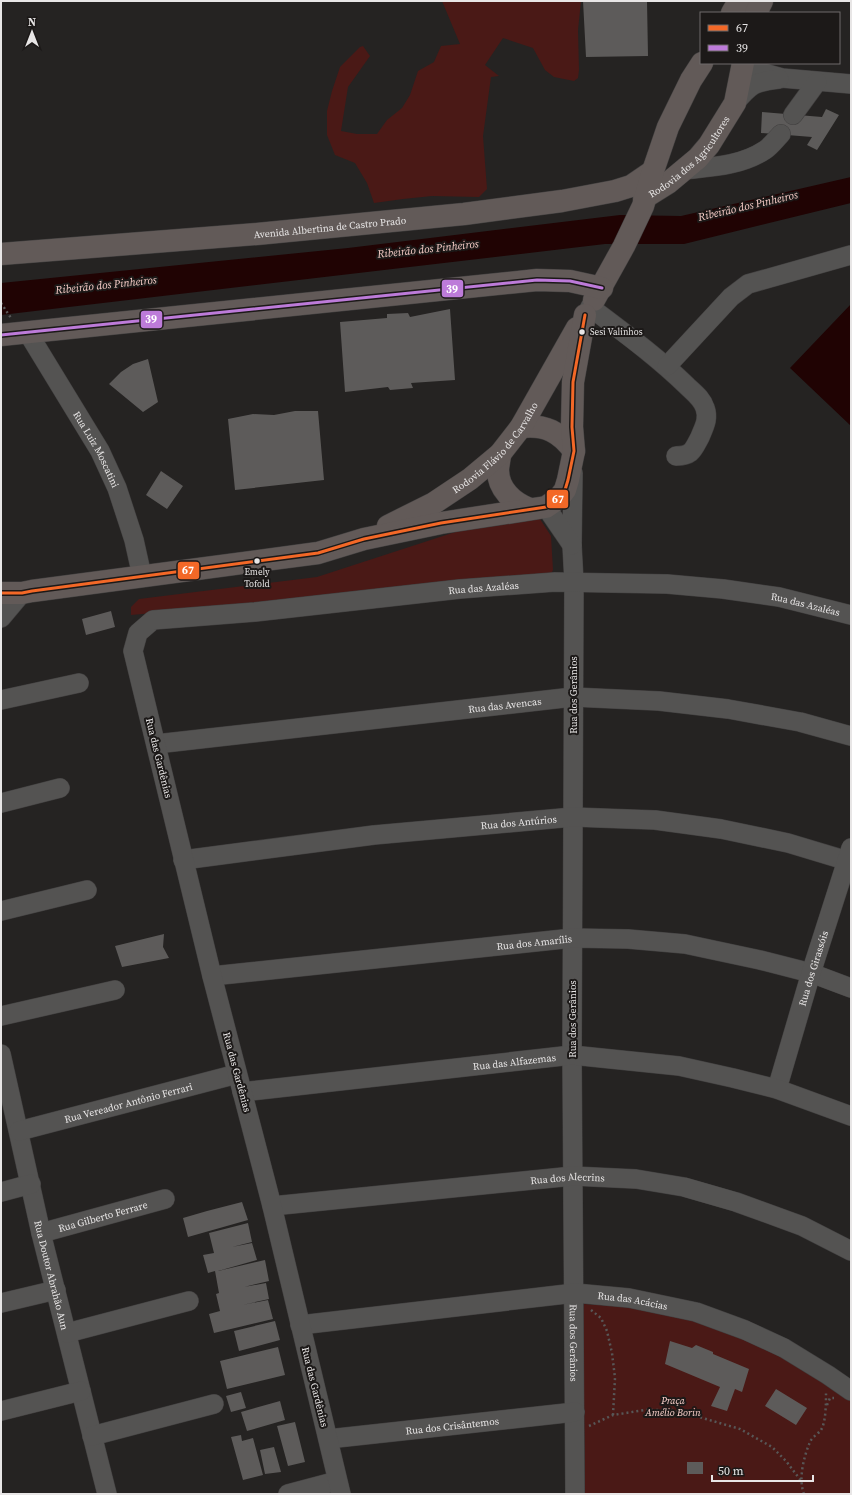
<svg xmlns="http://www.w3.org/2000/svg" width="852" height="1495" viewBox="0 0 852 1495" font-family="'Source Serif 4',serif">
<rect width="100%" height="100%" fill="#252322"/>
<!-- green -->
<path fill="#4a1916" d="M442,1H581L578,30L579,70L578,78L574,81L554,77L545,70L533,48L503,38L485,65L499,76L491,77L483,136L487,189L479,197L432,196L403,199L374,203L367,183L355,163L335,155L327,135V111L332,91L340,67L360,47L363,46L370,56L348,87L341,131L357,134H377L387,120L402,108L410,95L418,71L434,62L441,46L460,44Z
M540,519L551,536L553,570L549,578L131,615V607L139,599L317,577L486,522Z
M584,1304L630,1307L678,1315L762,1344L851,1398V1494H585L583,1308Z"/>
<!-- water -->
<path fill="#200303" d="M851,177V203L684,244H605L1,315V283L348,248L620,215L681,216Z
M851,304V426L790,368Z"/>
<!-- building -->
<path fill="#5d5b5a" d="M583,1H647L648,56L586,57Z
M826,109L839,115L817,150L807,145L812,137L761,133L762,112L822,117Z
M450,309L455,380L411,383L413,388L390,390L388,387L345,392L340,322L387,318V314L408,313L410,317Z
M148,359L158,402L143,412L109,384L121,372L133,364Z
M295,411H318L324,480L235,490L228,419L253,414L274,415Z
M161,471L183,486L167,509L146,495Z
M111,611L115,627L86,635L82,619Z
M164,934L163,947L169,958L122,967L115,946Z
M242,1202L248,1220L188,1237L183,1218L207,1211Z
M248,1223L252,1242L232,1247L252,1243L257,1260L218,1271L265,1260L269,1281L244,1287L266,1283L269,1299L242,1305L268,1300L273,1319L214,1333L209,1314L220,1311L216,1294L219,1293L215,1271L208,1273L203,1255L214,1253L209,1233Z
M275,1321L280,1340L239,1351L234,1331Z
M670,1341L692,1348L696,1345L713,1352V1354L749,1369L742,1392L735,1389L727,1411L711,1406L720,1387L665,1364Z
M278,1347L285,1375L227,1389L220,1361Z
M776,1389L807,1408L796,1425L765,1406Z
M241,1392L246,1408L231,1412L226,1396Z
M280,1401L285,1420L247,1431L241,1412Z
M295,1422L305,1462L288,1466L277,1426Z
M241,1435L242,1441L253,1438L263,1475L243,1480L231,1437Z
M274,1447L281,1472L265,1474L260,1450Z
M687,1462H703V1474H687Z"/>
<g fill="none" stroke-linecap="round" stroke-linejoin="round">
<!-- minor casing -->
<g stroke="#424040" stroke-width="20">
<g id="minor">
<path d="M744,63L760,72L782,78L851,84"/>
<path d="M735,103C751,84 754,82 779,79"/>
<path d="M793,115L817,82"/>
<path d="M683,170C711,167 741,166 765,150C771,146 776,139 781,134"/>
<path d="M590,307C623,332 656,356 686,385C693,392 702,398 705,408C709,419 704,427 700,437C693,450 692,456 676,456"/>
<path id="s1" d="M28,333L100,451L117,488L134,540L142,576"/>
<path d="M667,366L731,297L748,284L851,255"/>
<path id="s2" d="M573,473L572,545L574,582L572,1055L575,1494"/>
<path d="M546,507L572,545"/>
<path d="M1,618L22,593"/>
<path d="M1,700L79,683"/>
<path id="s3" d="M156,744L573,697L659,701L728,709L800,722L851,736"/>
<path d="M1,803L60,788"/>
<path id="s4" d="M183,860L374,835L573,817L655,820L721,829L788,843L851,862"/>
<path d="M1,911L87,890"/>
<path id="s5" d="M212,976L573,938L628,939L685,944L760,960L811,973L851,988"/>
<path d="M1,1016L115,990"/>
<path id="s6" d="M1,1054L41,1233L107,1494"/>
<path id="s7" d="M777,1089L811,973L851,848"/>
<path id="s8" d="M242,1092L572,1055L679,1066L733,1078L777,1089L851,1116"/>
<path id="s9" d="M19,1131L237,1074"/>
<path d="M1,1192L31,1184"/>
<path id="s10" d="M272,1206L573,1176L636,1179L684,1187L736,1202L802,1226L851,1251"/>
<path id="s11" d="M41,1233L165,1199"/>
<path d="M1,1303L56,1290"/>
<path id="s12" d="M300,1325L575,1293L629,1298L696,1312L745,1330L784,1348L828,1375L851,1391"/>
<path d="M67,1333L189,1301"/>
<path d="M1,1411L81,1391"/>
<path d="M92,1436L214,1404"/>
<path id="s13" d="M328,1439L575,1412"/>
<path d="M288,1494L337,1481"/>
<path id="s14" d="M341,1494L272,1206L212,976L133,651L138,633L153,620L255,612L460,589L555,582L667,584L723,589L779,597L851,615"/>
</g>
</g>
<!-- major casing -->
<g stroke="#424040" stroke-width="23">
<g id="major">
<path d="M732,13L739,1"/>
<path d="M756,13L762,1"/>
<path id="s15" d="M644,198L668,183L698,158L709,145L735,103L743,63"/>
<path id="s16" d="M1,254L257,234L464,214L562,201L615,191L631,186L653,171"/>
<path d="M594,300L624,246L643,206L653,171L668,127L691,80L702,63"/>
<path d="M1,335L537,280L570,281L602,288"/>
<path d="M521,427C545,424 560,432 574,451"/>
<path d="M500,454C500,459 498,465 498,470C498,489 513,503 530,509"/>
<path id="s17" d="M388,526L434,503L470,479L500,454L521,427L577,328"/>
<path d="M1,593H22L32,591L318,553L364,539L441,523L546,507L559,498L565,490L568,480L574,451L572,427L573,382L585,315"/>
</g>
</g>
<!-- path -->
<path stroke="#585757" stroke-width="2.5" stroke-dasharray="2 3" stroke-linecap="butt" d="M1,303L11,318
M591,1310L601,1318L607,1331L612,1353L615,1378L613,1415
M827,1405L830,1398H834
M589,1426L613,1415L645,1410H675L740,1429L772,1447L786,1461L802,1482
M804,1494C798,1479 804,1456 810,1442C812,1437 818,1434 821,1430C826,1422 826,1403 826,1393"/>
<!-- minor -->
<use href="#minor" stroke="#545352" stroke-width="19"/>
<!-- major -->
<use href="#major" stroke="#625a58" stroke-width="22"/>
<!-- bus-1 casing -->
<g stroke="#1c1918" stroke-width="6">
<path id="bus-1" d="M1,593H22L32,591L318,553L364,539L441,523L546,507L559,498L565,490L568,480L574,451L572,427L573,382L585,315"/>
</g>
<!-- bus-2 casing -->
<g stroke="#1c1918" stroke-width="6">
<path id="bus-2" d="M1,335L537,280L570,281L602,288"/>
</g>
<!-- bus-1 -->
<use href="#bus-1" stroke="#f36827" stroke-width="3"/>
<!-- bus-2 -->
<use href="#bus-2" stroke="#bd7bd9" stroke-width="3"/>
</g>
<!-- markers -->
<g fill="#e8e6e6" stroke="#1c1918" stroke-width="1.5">
<circle cx="582" cy="332" r="3.5"/>
<circle cx="257" cy="561" r="3.5"/>
</g>
<g text-anchor="middle" dominant-baseline="central" stroke-width="4" stroke-linejoin="round" paint-order="stroke">
<!-- bus labels -->
<g font-size="9" fill="#e8e6e6" stroke="#1c1918" text-anchor="start">
<text x="590" y="332">Sesi Valinhos</text>
<text x="257" y="572" text-anchor="middle">Emely<tspan x="257" dy="12">Tofold</tspan></text>
</g>
<!-- street labels -->
<g font-size="10" fill="#e8e6e6" stroke="#1c1918">
<text stroke="none"><textPath href="#s15" startOffset="62">Rodovia dos Agricultores</textPath></text>
<text stroke="none"><textPath href="#s16" startOffset="330">Avenida Albertina de Castro Prado</textPath></text>
<text stroke="none"><textPath href="#s17" startOffset="135">Rodovia Flávio de Carvalho</textPath></text>
<text stroke="none"><textPath href="#s1" startOffset="135">Rua Luiz Moscatini</textPath></text>
<text stroke="none"><textPath href="#s14" startOffset="1239">Rua das Azaléas</textPath></text>
<text stroke="none"><textPath href="#s14" startOffset="1563">Rua das Azaléas</textPath></text>
<text transform="translate(573 695) rotate(-90)">Rua dos Gerânios</text>
<text stroke="none"><textPath href="#s3" startOffset="351">Rua das Avencas</textPath></text>
<text transform="translate(159 758) rotate(76)">Rua das Gardênias</text>
<text stroke="none"><textPath href="#s4" startOffset="338">Rua dos Antúrios</textPath></text>
<text stroke="none"><textPath href="#s5" startOffset="324">Rua dos Amarílis</textPath></text>
<text stroke="none"><textPath href="#s7" startOffset="126">Rua dos Girassóis</textPath></text>
<text transform="translate(572 1019) rotate(-90)">Rua dos Gerânios</text>
<text stroke="none"><textPath href="#s8" startOffset="274">Rua das Alfazemas</textPath></text>
<text transform="translate(237 1072) rotate(75)">Rua das Gardênias</text>
<text stroke="none"><textPath href="#s9" startOffset="113">Rua Vereador Antônio Ferrari</textPath></text>
<text stroke="none"><textPath href="#s10" startOffset="297">Rua dos Alecrins</textPath></text>
<text stroke="none"><textPath href="#s11" startOffset="64">Rua Gilberto Ferrare</textPath></text>
<text stroke="none"><textPath href="#s6" startOffset="227">Rua Doutor Abrahão Aun</textPath></text>
<text stroke="none"><textPath href="#s12" startOffset="335">Rua das Acácias</textPath></text>
<text stroke="none"><textPath href="#s2" startOffset="870">Rua dos Gerânios</textPath></text>
<text transform="translate(315 1387) rotate(76)">Rua das Gardênias</text>
<text stroke="none"><textPath href="#s13" startOffset="125">Rua dos Crisântemos</textPath></text>
</g>
<!-- park labels -->
<g font-size="10" font-style="italic" fill="#fcd2cc" stroke="#1c1918">
<text x="673" y="1400">Praça<tspan x="673" dy="12">Amélio Borin</tspan></text>
</g>
<!-- water labels -->
<g font-size="11" font-style="italic" fill="#f9cfc9" stroke="#1c1918">
<text transform="translate(748 206) rotate(-13)">Ribeirão dos Pinheiros</text>
<text transform="translate(428 249) rotate(-6)">Ribeirão dos Pinheiros</text>
<text transform="translate(106 285) rotate(-6)">Ribeirão dos Pinheiros</text>
</g>
</g>
<g stroke="#1c1918" stroke-width="1.5">
<rect x="441" y="279" width="23" height="19" rx="4" fill="#bd7bd9"/>
<rect x="140" y="310" width="23" height="19" rx="4" fill="#bd7bd9"/>
<rect x="546" y="489" width="23" height="20" rx="4" fill="#f36827"/>
<rect x="177" y="561" width="23" height="19" rx="4" fill="#f36827"/>
</g>
<g font-size="11" text-anchor="middle" font-weight="bold" fill="#fff">
<text x="452" y="293">39</text>
<text x="151" y="323">39</text>
<text x="558" y="503">67</text>
<text x="188" y="574">67</text>
</g>
<!-- border -->
<rect width="852" height="1495" fill="none" stroke="#e8e6e6" stroke-width="4"/>
<!-- legend -->
<rect x="700" y="12" width="140" height="52" fill="#1c1918" stroke="#6e6b6a"/>
<rect x="708" y="25" width="20" height="6" fill="#f36827" stroke="#6e6b6a"/>
<text x="736" y="32" font-size="12" fill="#e8e6e6">67</text>
<rect x="708" y="45" width="20" height="6" fill="#bd7bd9" stroke="#6e6b6a"/>
<text x="736" y="52" font-size="12" fill="#e8e6e6">39</text>
<!-- north arrow -->
<g transform="translate(32 32)" stroke="#1c1918" stroke-width="3" paint-order="stroke">
<path d="M0-3L7 15L0 10L-7 15Z" fill="#e8e6e6"/>
<text y="-6" font-size="11" font-weight="bold" text-anchor="middle" fill="#e8e6e6">N</text>
</g>
<!-- scale -->
<path d="M712 1475v6h101v-6" fill="none" stroke="#e8e6e6" stroke-width="2"/>
<text x="718" y="1475" font-size="12" fill="#e8e6e6" stroke="#1c1918" stroke-width="3" paint-order="stroke">50 m</text>
</svg>
